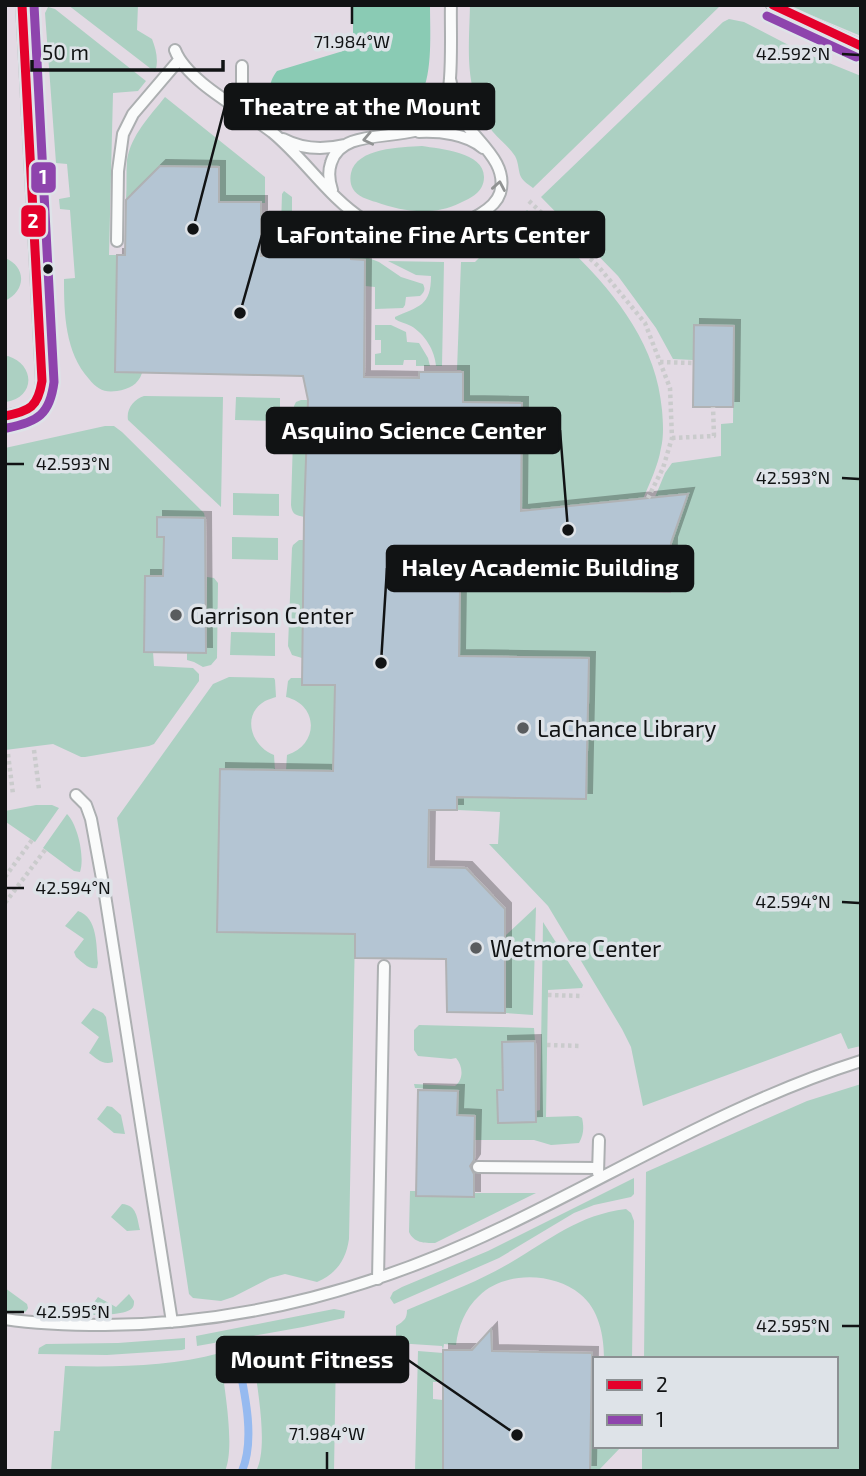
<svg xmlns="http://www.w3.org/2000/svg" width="866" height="1476" viewBox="0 0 866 1476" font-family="'Exo 2',sans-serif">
<defs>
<filter id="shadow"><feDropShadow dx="6" dy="-6" stdDeviation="0" flood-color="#0004"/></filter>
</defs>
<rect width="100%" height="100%" fill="#e0e3e6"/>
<!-- education -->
<path fill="#e3dae4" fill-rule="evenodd" d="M5,5H861V1471H5ZM595,1359H836V1446H595Z"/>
<!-- green -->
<path fill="#acd0c2" d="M68,5H138L137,30L152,39C156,49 159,61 155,72Z
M470,5H721L533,188C529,185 523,181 521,177C518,171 519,163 515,156C509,147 500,140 493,132C463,92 469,52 470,5Z
M787,5H861V36Z
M48,7L55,9L146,81L138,91L113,93L109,255H117L115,372L142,373C138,385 129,389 117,391C104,393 97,389 89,379C65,352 64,314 64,279L75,278L70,210L60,209L59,199L70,197L67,164L56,163L45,13Z
M729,19L744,22L802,52L861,76V1046L848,1049L841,1033L643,1106L631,1047L622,1029L548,906L489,844H498L500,812L457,810V797L586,799L589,658L459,656L461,547L485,589L670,592L671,543L688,494L655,497L665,473L672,463L721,456V424L733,423L734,326L694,325L693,360L673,359L656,328L618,276L541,197L723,22Z
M165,97L265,177V203L219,202V167L160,166L126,200C127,187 126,173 127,160C131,135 150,116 165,97Z
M422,146C440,149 484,152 484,177C484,192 471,198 460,203C434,216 403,212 376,202C368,200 357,196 353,189C350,184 350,178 351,173C356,148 401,147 422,146Z
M284,191L292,197V213L314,214L327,225V241L350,242L366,257L379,262L401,277L423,284C426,290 424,292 420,296L406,297L405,305L403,308L375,309V287L365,286V260L351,259L350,254H309L308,257H280L282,194Z
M527,210C587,263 655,325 662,410C663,422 664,436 661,448C658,466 650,482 643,499L537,509L496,508L521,499L522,403L463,402V373L461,370H457L461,262H475Z
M5,258C27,267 26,291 5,301Z
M388,261L444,262L442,366H436C435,351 425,334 411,326C405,323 399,322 395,319V317C419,306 431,306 431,276L416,275Z
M375,325H391L406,332L407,342L419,343L428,358L430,366H416V360H404L403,365H375V354L381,353V340H375Z
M8,356C36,365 35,398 6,402L5,357Z
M144,396L223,397L221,507L128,420C126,409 134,399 144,396Z
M236,397L280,398V421L235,420Z
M301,400H308L304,517C295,515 292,514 291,505L294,406L296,402Z
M105,426H114L122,432L204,513L205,518L157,517V537H164L163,576H145V652H153L154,666L193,668L199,674V681L154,744L149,746L85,757H81L53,744L5,750V448Z
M233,493L279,494V516L233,515Z
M232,537L278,538V560L232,559Z
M299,540H304L302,658L292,655L288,646L292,548L293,545Z
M207,577L214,578L218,583L217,658L211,665L203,667L194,662L187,660V653H206Z
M231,632L275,633V656L230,655Z
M229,677L274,678L275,680L276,697C273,698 269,699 265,701C241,715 251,746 274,755L275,770H220L217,931L355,934L349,1239C346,1260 336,1274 317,1282L285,1274L270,1278L233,1297L221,1301L193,1298L189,1294L117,818L213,684Z
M291,678H302L340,684L337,771L286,770L287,755C319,745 319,705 286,697L288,681Z
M36,805H52L59,808L35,842L6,822L5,811Z
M67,814C78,825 85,858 80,872L74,871L43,848Z
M536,907L533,1015L505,1013V936Z
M78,911C98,918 96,945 98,963L97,968C89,970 82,962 76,957L74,952L84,939L65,926Z
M543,922L583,985L582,988L548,990L546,1117L578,1116L582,1118C584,1127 584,1134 579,1143L551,1145L534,1140H475V1116L457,1115L458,1091L415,1088L414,1084L455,1086C464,1079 463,1066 456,1058L451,1059L418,1056L414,1050V1030L419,1025L534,1028L535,1041L502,1042L503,1090L497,1091L498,1123L536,1122V1111L540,1110Z
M93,1008L103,1013L106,1017L113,1060V1062C103,1066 96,1058 89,1053L99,1037L81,1023Z
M861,1084V1471H642V1446H836V1359H644L646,1172L807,1101Z
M107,1106L112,1107L121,1115L125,1134L114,1133L97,1119Z
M634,1178V1194L631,1197L594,1205L574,1213L499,1258L394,1304L390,1298L393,1292L402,1287L488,1251Z
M410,1191H416V1196L473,1197L474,1193H536L435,1243C424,1243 414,1243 409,1232Z
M122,1204C137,1205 137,1218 140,1230L127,1231L111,1217Z
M626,1209L631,1213L634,1221L632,1359H604C604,1336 599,1309 580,1294C553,1272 504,1271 479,1296C465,1309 458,1327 456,1345L444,1344L443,1350L442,1346L396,1343V1326C404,1321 407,1319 407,1310C441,1295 478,1282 510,1263C551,1239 578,1215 626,1209Z
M5,1288L27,1304L28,1308C24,1317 14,1313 5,1311Z
M129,1294L134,1301C134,1303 134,1305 133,1307C128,1315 101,1315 93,1315L89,1309L98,1297L116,1307Z
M334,1309L345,1311L344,1318L303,1327L197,1346L196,1336Z
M185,1338V1349L182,1350L107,1355L38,1354L39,1348L46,1344L118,1343Z
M263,1347L336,1353L334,1471H256C270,1446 255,1377 252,1348Z
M418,1351L443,1353V1382H433V1399L443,1400V1471H415Z
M220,1353C223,1382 236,1446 225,1471H51L54,1431H60L65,1366C116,1367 169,1367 220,1353Z
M591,1384H595V1446H622L598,1471H590Z"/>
<!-- forest -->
<path fill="#8acbb4" d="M353,5H430C430,31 433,72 421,95C414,108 395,117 381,121C366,125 326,124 312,120C289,113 256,98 277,71L353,48Z"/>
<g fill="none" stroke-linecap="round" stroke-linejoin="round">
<!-- stream -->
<path stroke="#96baf0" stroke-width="8" d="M235,1345C242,1382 257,1436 242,1471"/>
</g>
<!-- building -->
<path fill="#b4c5d3" stroke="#b0b2b4" stroke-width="2" filter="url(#shadow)" d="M160,166L219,167V202H261V256L308,257V254H351V259L365,260L364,377L419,378V372H463V402L522,403L521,511L688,494L671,543L670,592L460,588L459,656L589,658L586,799L457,797V810H429L428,867L466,868L505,909V1013L447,1012L446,959L355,958V934L217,932L220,769L333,771L335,685H302L304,517L308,400L303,376L115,372L117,255H125L126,200Z
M694,325L734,326L733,407H693Z
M157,517L205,518L206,653L144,652L145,576H163L164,537H157Z
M535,1041L536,1122L498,1123L497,1090H503L502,1042Z
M418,1090L458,1091L457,1115L475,1116L474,1160L470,1166L474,1174V1197L416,1196Z
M491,1329L492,1351L592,1353L590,1471H443V1350H472Z"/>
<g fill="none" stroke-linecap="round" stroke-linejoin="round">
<!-- lane casing -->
<g stroke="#acafb1" stroke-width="14">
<path id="lane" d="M772,5L861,46
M175,50C187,82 245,111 272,132C305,159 328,197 364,220C385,233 430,231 453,226C469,222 495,209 500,193C509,163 477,142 463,120C456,107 453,93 450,79
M242,110V66
M419,132C440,131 467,134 483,148
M283,139C302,149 323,150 344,145
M332,190C329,181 328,172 331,163C343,122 415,147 440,117C455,100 450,30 451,5
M117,241L118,171L123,134L133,114L179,60
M5,416C31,411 39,408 42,381L22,5
M76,795L86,805L91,819L105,895L172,1322
M478,1167L598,1168
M598,1173L599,1140
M378,1279L384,966
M5,1319C38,1324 72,1325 105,1325C248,1324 379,1287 507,1225C623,1169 737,1100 861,1061"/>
</g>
<!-- path -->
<path stroke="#cacbcc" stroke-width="4.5" stroke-dasharray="3.5 3.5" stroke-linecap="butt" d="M529,201L598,266L645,323L670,388L672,438L663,468L648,498
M660,362L693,363
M672,438L714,436L713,407
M34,750L39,789
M8,754L13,794
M5,877L32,840
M5,903L45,850
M548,995L583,996
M547,1045L582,1046"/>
<!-- lane -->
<use href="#lane" stroke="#fafbfb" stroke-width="10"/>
<!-- bus-1 casing -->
<g stroke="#dee3e8" stroke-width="14">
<path id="bus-1" d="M773,5L861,46
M5,416C30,411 38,407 42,381L22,5"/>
</g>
<!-- bus-2 casing -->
<g stroke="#dee3e8" stroke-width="14">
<path id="bus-2" d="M767,16L856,57
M7,428C38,422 50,414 54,382L34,5"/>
</g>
<!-- bus-1 -->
<use href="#bus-1" stroke="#e4002b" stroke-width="9"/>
<!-- bus-2 -->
<use href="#bus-2" stroke="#8e44ad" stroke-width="9"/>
</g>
<!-- one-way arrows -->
<defs><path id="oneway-chevron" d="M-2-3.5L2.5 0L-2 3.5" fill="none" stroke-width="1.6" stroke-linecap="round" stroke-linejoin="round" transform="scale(1.75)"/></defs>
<g stroke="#919393">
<use href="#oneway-chevron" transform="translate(368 139) rotate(168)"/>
<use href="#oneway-chevron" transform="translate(499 186) rotate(-80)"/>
</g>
<!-- ticks -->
<path fill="none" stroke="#111314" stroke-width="2.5" d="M352,24V7M842,54L859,55M7,464H24M842,478L859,479M7,888H24M842,902L859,903M7,1312H24M842,1326H859M327,1469V1452"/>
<!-- markers -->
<circle fill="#111314" stroke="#dee3e8" stroke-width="2.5" cx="48" cy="269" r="6"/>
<g fill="#595c5e" stroke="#dee3e8" stroke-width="2.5">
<circle cx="176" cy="615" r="7"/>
<circle cx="523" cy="728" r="7"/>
<circle cx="476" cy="948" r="7"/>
</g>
<g text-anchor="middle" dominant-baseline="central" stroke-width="7" stroke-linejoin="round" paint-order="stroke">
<!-- poi labels -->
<g font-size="23" fill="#111314" stroke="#dee3e8" text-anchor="start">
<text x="190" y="615">Garrison Center</text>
<text x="537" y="728">LaChance Library</text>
<text x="490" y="948">Wetmore Center</text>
</g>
</g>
<g font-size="18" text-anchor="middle" fill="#111314" stroke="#dee3e8" stroke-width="7" stroke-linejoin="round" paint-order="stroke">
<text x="352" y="48">71.984°W</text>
<text x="793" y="60">42.592°N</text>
<text x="73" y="470">42.593°N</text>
<text x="793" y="484">42.593°N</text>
<text x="73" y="894">42.594°N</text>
<text x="793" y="908">42.594°N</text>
<text x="73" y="1318">42.595°N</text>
<text x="793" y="1332">42.595°N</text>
<text x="327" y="1440">71.984°W</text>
</g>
<!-- callouts -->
<path fill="none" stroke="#111314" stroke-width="2.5" d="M193 229L225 106M240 313L262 235M568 530L560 430M381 663L387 568M517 1435L408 1360"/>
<g fill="#111314" stroke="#dee3e8" stroke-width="2.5">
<circle cx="193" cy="229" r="7"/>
<circle cx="240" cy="313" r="7"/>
<circle cx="568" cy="530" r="7"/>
<circle cx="381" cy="663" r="7"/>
<circle cx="517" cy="1435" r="7"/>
</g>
<g fill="#111314" stroke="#111314" stroke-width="2.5">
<rect x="225" y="84" width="269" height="45" rx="7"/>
<rect x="262" y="212" width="342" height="45" rx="7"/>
<rect x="267" y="408" width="293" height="45" rx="7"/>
<rect x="387" y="546" width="306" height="45" rx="7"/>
<rect x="217" y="1337" width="191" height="45" rx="7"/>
</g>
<g font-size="24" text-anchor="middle" font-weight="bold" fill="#fff">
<text x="360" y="115">Theatre at the Mount</text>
<text x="433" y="243">LaFontaine Fine Arts Center</text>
<text x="414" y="439">Asquino Science Center</text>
<text x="540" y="576">Haley Academic Building</text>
<text x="312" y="1368">Mount Fitness</text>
</g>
<g stroke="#dee3e8" stroke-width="2.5">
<rect x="30" y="161" width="27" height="33" rx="7" fill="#8e44ad"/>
<rect x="20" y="204" width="27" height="34" rx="7" fill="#e4002b"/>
</g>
<g font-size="19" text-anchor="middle" font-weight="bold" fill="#fff">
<text x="43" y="184">1</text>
<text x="33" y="228">2</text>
</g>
<!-- border -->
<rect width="866" height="1476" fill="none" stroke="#111314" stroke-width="14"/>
<!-- legend -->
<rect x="593" y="1357" width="245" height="91" fill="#dee3e8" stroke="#8c9093" stroke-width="2"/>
<rect x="607" y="1380" width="35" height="10" fill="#e4002b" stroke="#8c9093" stroke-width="2"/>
<text x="656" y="1392" font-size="21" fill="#111314">2</text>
<rect x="607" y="1415" width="35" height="10" fill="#8e44ad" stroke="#8c9093" stroke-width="2"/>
<text x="656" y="1427" font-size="21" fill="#111314">1</text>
<!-- scale -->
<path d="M32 60v10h191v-10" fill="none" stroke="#111314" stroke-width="3.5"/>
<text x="42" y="60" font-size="21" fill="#111314" stroke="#dee3e8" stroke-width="5" paint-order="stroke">50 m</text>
</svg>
